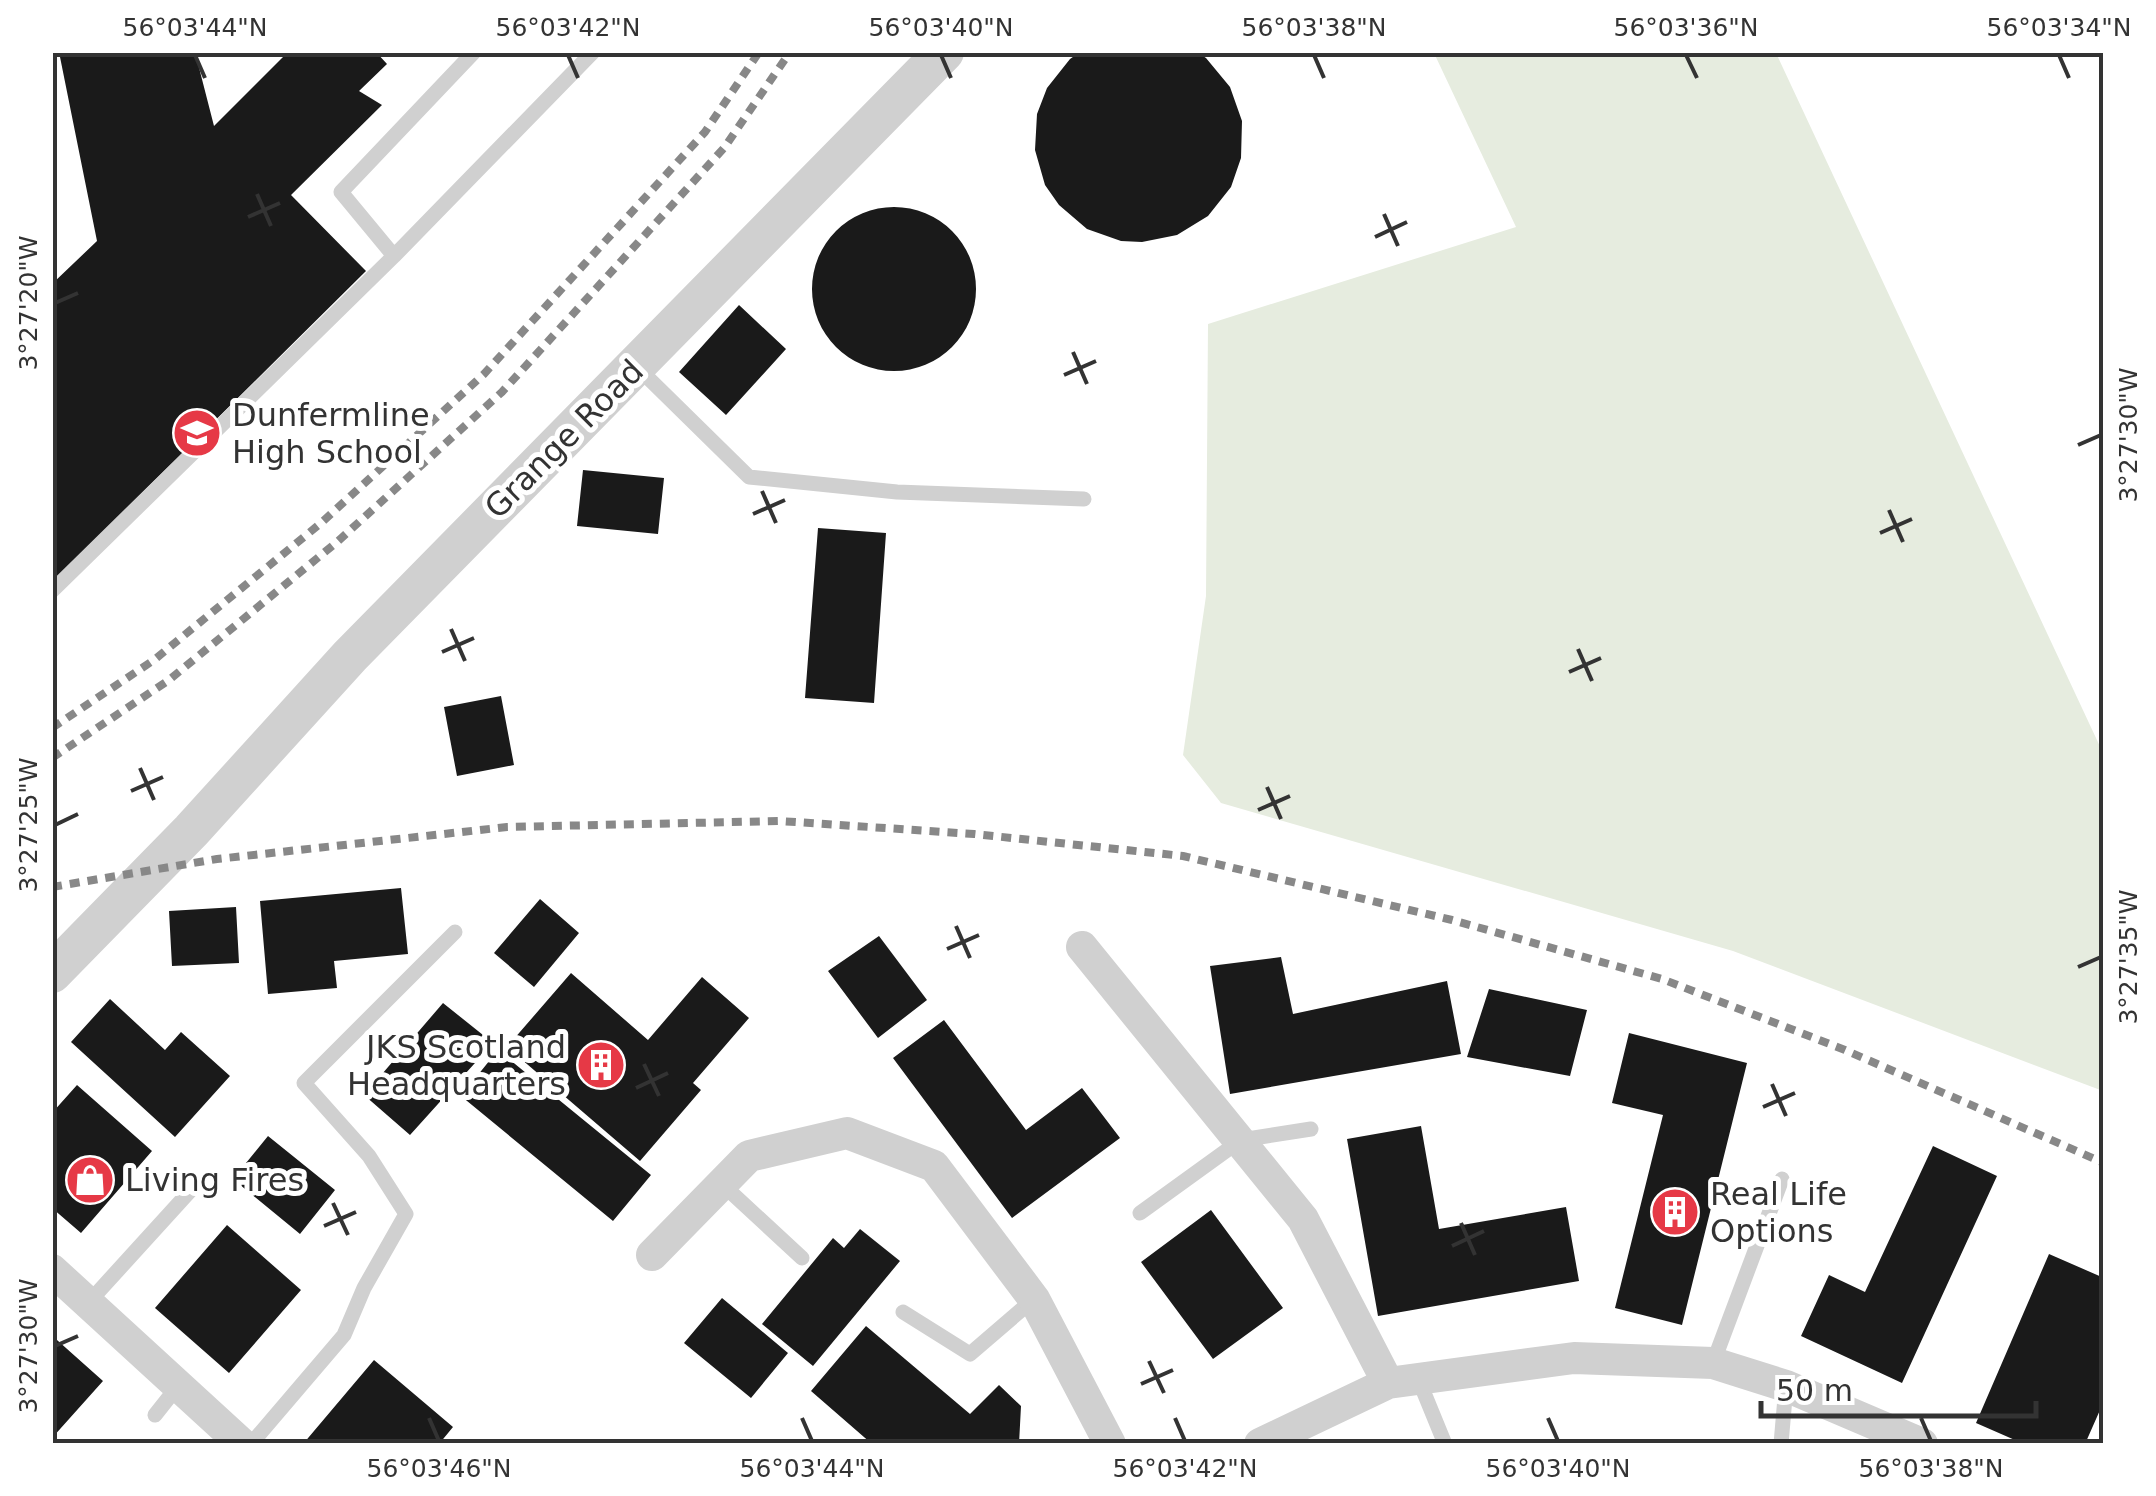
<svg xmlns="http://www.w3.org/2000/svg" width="2156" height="1496" viewBox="0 0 2156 1496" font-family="'DejaVu Sans',sans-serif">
<rect width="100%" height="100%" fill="#fff"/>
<!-- green -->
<path fill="#e6ecdf" d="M1434,53H1776L2103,753V1091L1733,951L1221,803L1183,755L1206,596L1208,324L1516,227Z"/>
<!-- building -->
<path fill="#1a1a1a" d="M59,52H195L214,126L288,52H376L387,64L359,91L382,105L291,195L366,271L52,582V284L97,241Z
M1080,52H1197L1206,58L1230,87L1242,121L1241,158L1231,187L1208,216L1177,235L1142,242L1121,241L1087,229L1059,205L1045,185L1035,150L1037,114L1047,88L1070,59Z
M812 289a82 82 0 1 1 164 0a82 82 0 1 1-164 0Z
M739,305L786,349L726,415L679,372Z
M583,470L664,478L658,534L577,526Z
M818,528L886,533L874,703L805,698Z
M501,696L514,765L457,776L444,707Z
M401,888L408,954L334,961L337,988L268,994L260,901Z
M540,899L579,933L534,987L494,953Z
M236,907L239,963L172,966L169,911Z
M879,936L927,1000L878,1038L828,971Z
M1281,957L1293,1014L1447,981L1461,1054L1230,1094L1210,966Z
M571,973L648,1040L702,977L749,1018L693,1083L701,1090L640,1161L507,1047Z
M1489,989L1587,1010L1570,1076L1467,1057Z
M110,999L165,1050L181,1032L230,1076L175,1137L71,1042Z
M443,1003L493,1043L410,1135L364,1095Z
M944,1020L1026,1130L1082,1088L1120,1138L1012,1218L893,1058Z
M1629,1033L1747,1063L1682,1325L1615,1308L1663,1115L1612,1103Z
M498,1050L651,1175L613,1221L461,1096Z
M77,1085L152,1151L81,1233L52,1208V1113Z
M1421,1126L1439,1229L1566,1207L1579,1281L1378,1316L1347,1139Z
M268,1136L335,1190L300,1234L233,1179Z
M1933,1146L1997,1176L1902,1383L1801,1336L1829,1275L1865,1292Z
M1211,1210L1283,1308L1213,1359L1141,1262Z
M227,1225L301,1290L229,1373L155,1308Z
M860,1229L900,1261L813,1366L762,1324L833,1238L844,1248Z
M2049,1254L2104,1278V1401L2085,1444H2024L1976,1423Z
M722,1298L788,1353L751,1398L684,1343Z
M866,1326L970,1414L999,1385L1021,1406L1019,1444H872L811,1391Z
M57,1340L103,1381L52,1438V1346Z
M374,1360L453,1427L439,1444H303Z"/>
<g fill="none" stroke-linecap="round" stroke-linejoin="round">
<!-- service -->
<path stroke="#d0d0d0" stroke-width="15" d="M394,256L341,192L474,52
M636,366L749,477L897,492L1084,499
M52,591L394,256L593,52
M722,1184L802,1258
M1140,1213L1241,1140L1311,1129
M89,1302L190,1191
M903,1312L970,1354L1034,1299
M1713,1363L1782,1179
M1418,1378L1445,1444
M155,1415L178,1386
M251,1444L344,1335L364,1288L406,1214L369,1156L304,1083L455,932
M1781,1444L1786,1386"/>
<!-- minor -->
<path stroke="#d0d0d0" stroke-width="32" d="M1082,947L1303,1219L1388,1383
M652,1255L749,1156L847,1133L934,1166L1034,1299L1110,1444
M52,1270L242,1444
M1260,1444L1388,1383L1574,1358L1713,1363L1786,1386L1922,1444"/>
<!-- tertiary -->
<path stroke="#d0d0d0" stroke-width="40" d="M52,973L191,831L350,656L944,52"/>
<!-- rail -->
<path stroke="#888" stroke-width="8" stroke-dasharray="10 8" stroke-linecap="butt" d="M52,728L154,660L321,523L484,374L705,132L759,52
M52,758L169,680L337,542L502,392L724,148L790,52
M52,887L217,859L507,827L780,821L974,834L1183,856L1452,920L1662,979L1845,1050L2104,1163"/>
</g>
<!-- ticks -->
<path fill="none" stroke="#333" stroke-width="4" d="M195,55L205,78M568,55L578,78M941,55L951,78M1314,55L1324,78M1686,55L1697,78M2059,55L2069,78M257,194L271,226M1384,214L1398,246M248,217L280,203M1375,237L1407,222M55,303L78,293M1073,352L1087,384M1064,375L1096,361M2078,445L2101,435M762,491L776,523M1889,510L1903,542M753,514L785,500M1880,533L1912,519M451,629L465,661M1578,649L1592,681M442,652L474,638M1569,672L1601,658M140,768L154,800M1267,787L1281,819M131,791L163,777M1258,810L1290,796M55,825L78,814M956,926L970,958M947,949L979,935M2078,967L2101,957M644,1064L659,1096M1772,1084L1786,1116M636,1088L668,1073M1763,1107L1795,1093M333,1203L348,1235M1461,1223L1475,1255M324,1226L356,1212M1452,1246L1484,1231M55,1346L78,1336M1149,1361L1164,1393M1141,1384L1173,1370M429,1418L439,1441M802,1418L812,1441M1175,1418L1185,1441M1548,1418L1558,1441M1921,1418L1931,1441"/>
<!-- icons -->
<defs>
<g id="school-disc" transform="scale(2.5)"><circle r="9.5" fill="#e63946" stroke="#fff"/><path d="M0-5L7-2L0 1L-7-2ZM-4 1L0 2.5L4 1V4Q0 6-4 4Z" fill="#fff"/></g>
<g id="building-disc" transform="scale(2.5)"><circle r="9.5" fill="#e63946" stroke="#fff"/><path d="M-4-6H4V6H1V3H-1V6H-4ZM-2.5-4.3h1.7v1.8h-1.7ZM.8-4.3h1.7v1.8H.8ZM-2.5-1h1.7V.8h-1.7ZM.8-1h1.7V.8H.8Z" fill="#fff"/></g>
<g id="shop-disc" transform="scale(2.5)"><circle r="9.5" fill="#e63946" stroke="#fff"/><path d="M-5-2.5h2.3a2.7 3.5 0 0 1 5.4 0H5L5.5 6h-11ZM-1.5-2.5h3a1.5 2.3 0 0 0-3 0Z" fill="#fff"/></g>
</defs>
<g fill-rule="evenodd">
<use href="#school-disc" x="197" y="433"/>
<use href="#building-disc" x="601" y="1065"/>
<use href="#shop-disc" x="90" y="1180"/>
<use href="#building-disc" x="1675" y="1212"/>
</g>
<g text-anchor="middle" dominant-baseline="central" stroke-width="10" stroke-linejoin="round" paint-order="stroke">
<!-- poi labels -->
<g font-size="32" fill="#333" stroke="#fff" text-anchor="start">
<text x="232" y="415">Dunfermline<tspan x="232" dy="37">High School</tspan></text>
<text x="566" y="1047" text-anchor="end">JKS Scotland<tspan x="566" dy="37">Headquarters</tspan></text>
<text x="125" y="1180">Living Fires</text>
<text x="1710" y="1194">Real Life<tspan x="1710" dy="37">Options</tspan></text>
</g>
<!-- street labels -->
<g font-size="32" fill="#333" stroke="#fff">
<text transform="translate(564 439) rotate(-45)">Grange Road</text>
</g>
</g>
<!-- border -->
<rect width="2156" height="1496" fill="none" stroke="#ffffff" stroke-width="110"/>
<!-- scale -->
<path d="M1761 1401v15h275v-15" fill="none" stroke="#333333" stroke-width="5"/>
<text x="1776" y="1401" font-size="30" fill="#333333" stroke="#ffffff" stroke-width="8" paint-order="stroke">50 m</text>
<rect x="55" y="55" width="2046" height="1386" fill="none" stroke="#333" stroke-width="4"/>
<g font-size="25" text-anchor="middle" fill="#333">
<text x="195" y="36">56°03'44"N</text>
<text x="568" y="36">56°03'42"N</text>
<text x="941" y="36">56°03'40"N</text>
<text x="1314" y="36">56°03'38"N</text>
<text x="1686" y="36">56°03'36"N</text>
<text x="2059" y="36">56°03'34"N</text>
<text transform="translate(28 303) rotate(-90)" y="9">3°27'20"W</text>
<text transform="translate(2128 435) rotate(-90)" y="9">3°27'30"W</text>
<text transform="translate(28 825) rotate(-90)" y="9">3°27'25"W</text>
<text transform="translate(2128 957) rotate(-90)" y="9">3°27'35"W</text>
<text transform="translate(28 1346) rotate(-90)" y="9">3°27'30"W</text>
<text x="439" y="1477">56°03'46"N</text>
<text x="812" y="1477">56°03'44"N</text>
<text x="1185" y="1477">56°03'42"N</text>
<text x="1558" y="1477">56°03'40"N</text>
<text x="1931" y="1477">56°03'38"N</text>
</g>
</svg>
